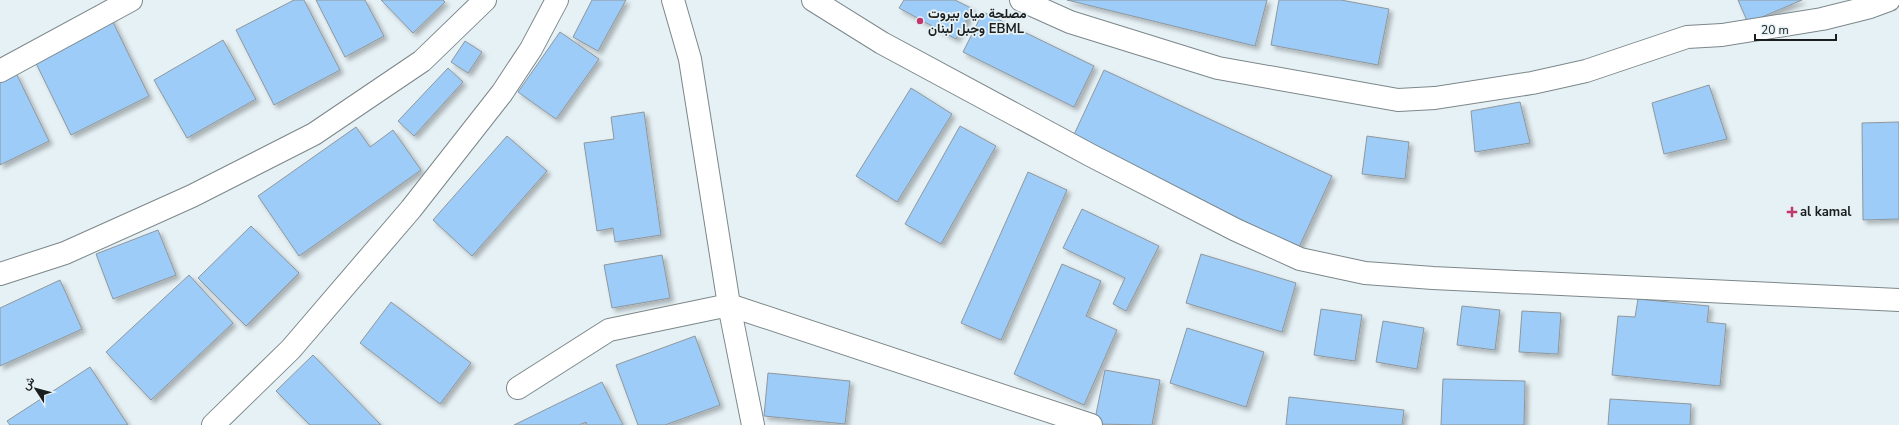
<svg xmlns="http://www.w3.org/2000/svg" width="1899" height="425" viewBox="0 0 1899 425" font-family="'Nunito Sans',Vazirmatn,sans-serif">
<defs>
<filter id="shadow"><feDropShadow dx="3.5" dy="3.5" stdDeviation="2" flood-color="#0004"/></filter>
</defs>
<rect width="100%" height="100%" fill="#e6f1f5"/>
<!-- building -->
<path fill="#9cccf7" stroke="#8f979d" filter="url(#shadow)" d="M294,0H304L340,70L274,105L236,30Z
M316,0H365L384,36L345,57Z
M381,0H443L445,2L413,33Z
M592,0H626L598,51L573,37Z
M904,0H955L973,9L956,39L899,8Z
M1067,0H1267L1255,46Z
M1279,0H1341L1389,9L1378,65L1271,45Z
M1738,0H1802L1748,23Z
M983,12L1094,66L1074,107L963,52Z
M110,16L149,96L71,135L32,55Z
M560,32L599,59L556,119L518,92Z
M223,40L256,99L187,138L154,80Z
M465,41L482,52L468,73L451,62Z
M448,68L463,82L414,136L398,121Z
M1104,70L1332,176L1299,247L1071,141Z
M16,73L49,141L0,165V81Z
M1709,85L1727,139L1664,154L1652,103Z
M911,88L952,114L897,202L856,176Z
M1520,102L1530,143L1475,152L1471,111Z
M644,112L661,235L615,242L613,228L597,231L584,143L614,139L611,117Z
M1899,122V219L1863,220L1862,123Z
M960,126L996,146L941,244L905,224Z
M356,127L370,147L393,130L421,170L299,256L258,196Z
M507,136L547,171L472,256L433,220Z
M1367,136L1409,142L1405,179L1362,174Z
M1028,172L1067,190L1001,340L961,323Z
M1082,209L1159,246L1126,311L1113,304L1125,278L1063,248Z
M251,226L299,273L246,326L198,278Z
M158,230L176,275L113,299L96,254Z
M1201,254L1296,283L1282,332L1186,303Z
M662,255L670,298L612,308L604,265Z
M1062,264L1101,281L1086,316L1117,330L1084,405L1014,374Z
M189,275L233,323L151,400L106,352Z
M60,280L82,329L0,366V308Z
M1638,299L1709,306L1707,322L1726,324L1720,386L1612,375L1618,316L1635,317Z
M391,302L471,363L440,404L360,343Z
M1462,306L1500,310L1495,350L1457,345Z
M1321,309L1362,315L1355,361L1314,355Z
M1522,311L1561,313L1558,354L1519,352Z
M1383,321L1424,328L1417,369L1376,362Z
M1187,328L1264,352L1246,407L1170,383Z
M695,336L720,405L665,425H638L616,365Z
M313,355L381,425H310L276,391Z
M90,367L128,425H10L7,421Z
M1105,370L1160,380L1152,425L1094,424Z
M768,373L850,381L845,424L764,416Z
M1443,379L1525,381L1524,425H1441Z
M602,382L623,425H587L586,422L579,425H514Z
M1289,397L1404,410L1402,425H1286Z
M1610,399L1691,404L1690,425H1608Z"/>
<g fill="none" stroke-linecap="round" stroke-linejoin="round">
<!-- street casing -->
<g stroke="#7c878a" stroke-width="24">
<path id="street" d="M673,0L690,59L729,305L753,425
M1021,0L1070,22L1218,68L1398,100L1435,98L1532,83L1586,71L1687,37L1722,35L1822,19L1870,7L1889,0
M0,71L131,0
M518,388L609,330L729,305L1091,425"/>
</g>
<!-- secondary casing -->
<g stroke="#7c878a" stroke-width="24">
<path id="secondary" d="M813,0L882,43L1092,156L1236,230L1300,259L1365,273L1433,278L1899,300
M213,425L291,349L411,209L502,93L531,49L557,0"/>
</g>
<!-- primary casing -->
<g stroke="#7c878a" stroke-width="24">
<path id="primary" d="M0,274L65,253L192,196L314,134L422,61L485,0"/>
</g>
<!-- street -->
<use href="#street" stroke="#fff" stroke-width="22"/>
<!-- secondary -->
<use href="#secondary" stroke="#fff" stroke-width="22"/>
<!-- primary -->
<use href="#primary" stroke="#fff" stroke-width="22"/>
</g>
<!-- markers -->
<g fill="#c2376b" stroke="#e6f1f5" stroke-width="1.5">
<circle cx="920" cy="21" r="4"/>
<path d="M1790 206h4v4h4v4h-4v4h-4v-4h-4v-4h4z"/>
</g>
<g text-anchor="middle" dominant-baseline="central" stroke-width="3.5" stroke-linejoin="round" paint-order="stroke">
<!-- poi labels -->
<g font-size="13" font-weight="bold" fill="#1a1e1f" stroke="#e6f1f5" text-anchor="start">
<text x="928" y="14">مصلحة مياه بيروت<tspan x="928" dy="15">وجبل لبنان EBML</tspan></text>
<text x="1800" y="212">al kamal</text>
</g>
</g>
<!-- north arrow -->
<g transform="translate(36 389) rotate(306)" stroke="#e6f1f5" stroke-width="3" paint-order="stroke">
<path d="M0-3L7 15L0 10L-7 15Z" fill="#1a1e1f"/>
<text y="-6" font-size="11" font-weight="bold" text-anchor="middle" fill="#1a1e1f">ش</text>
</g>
<!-- scale -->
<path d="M1755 34v6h81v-6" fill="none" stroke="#1a1e1f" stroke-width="2"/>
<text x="1761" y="34" font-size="12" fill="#1a1e1f" stroke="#e6f1f5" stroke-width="3" paint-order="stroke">20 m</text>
</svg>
